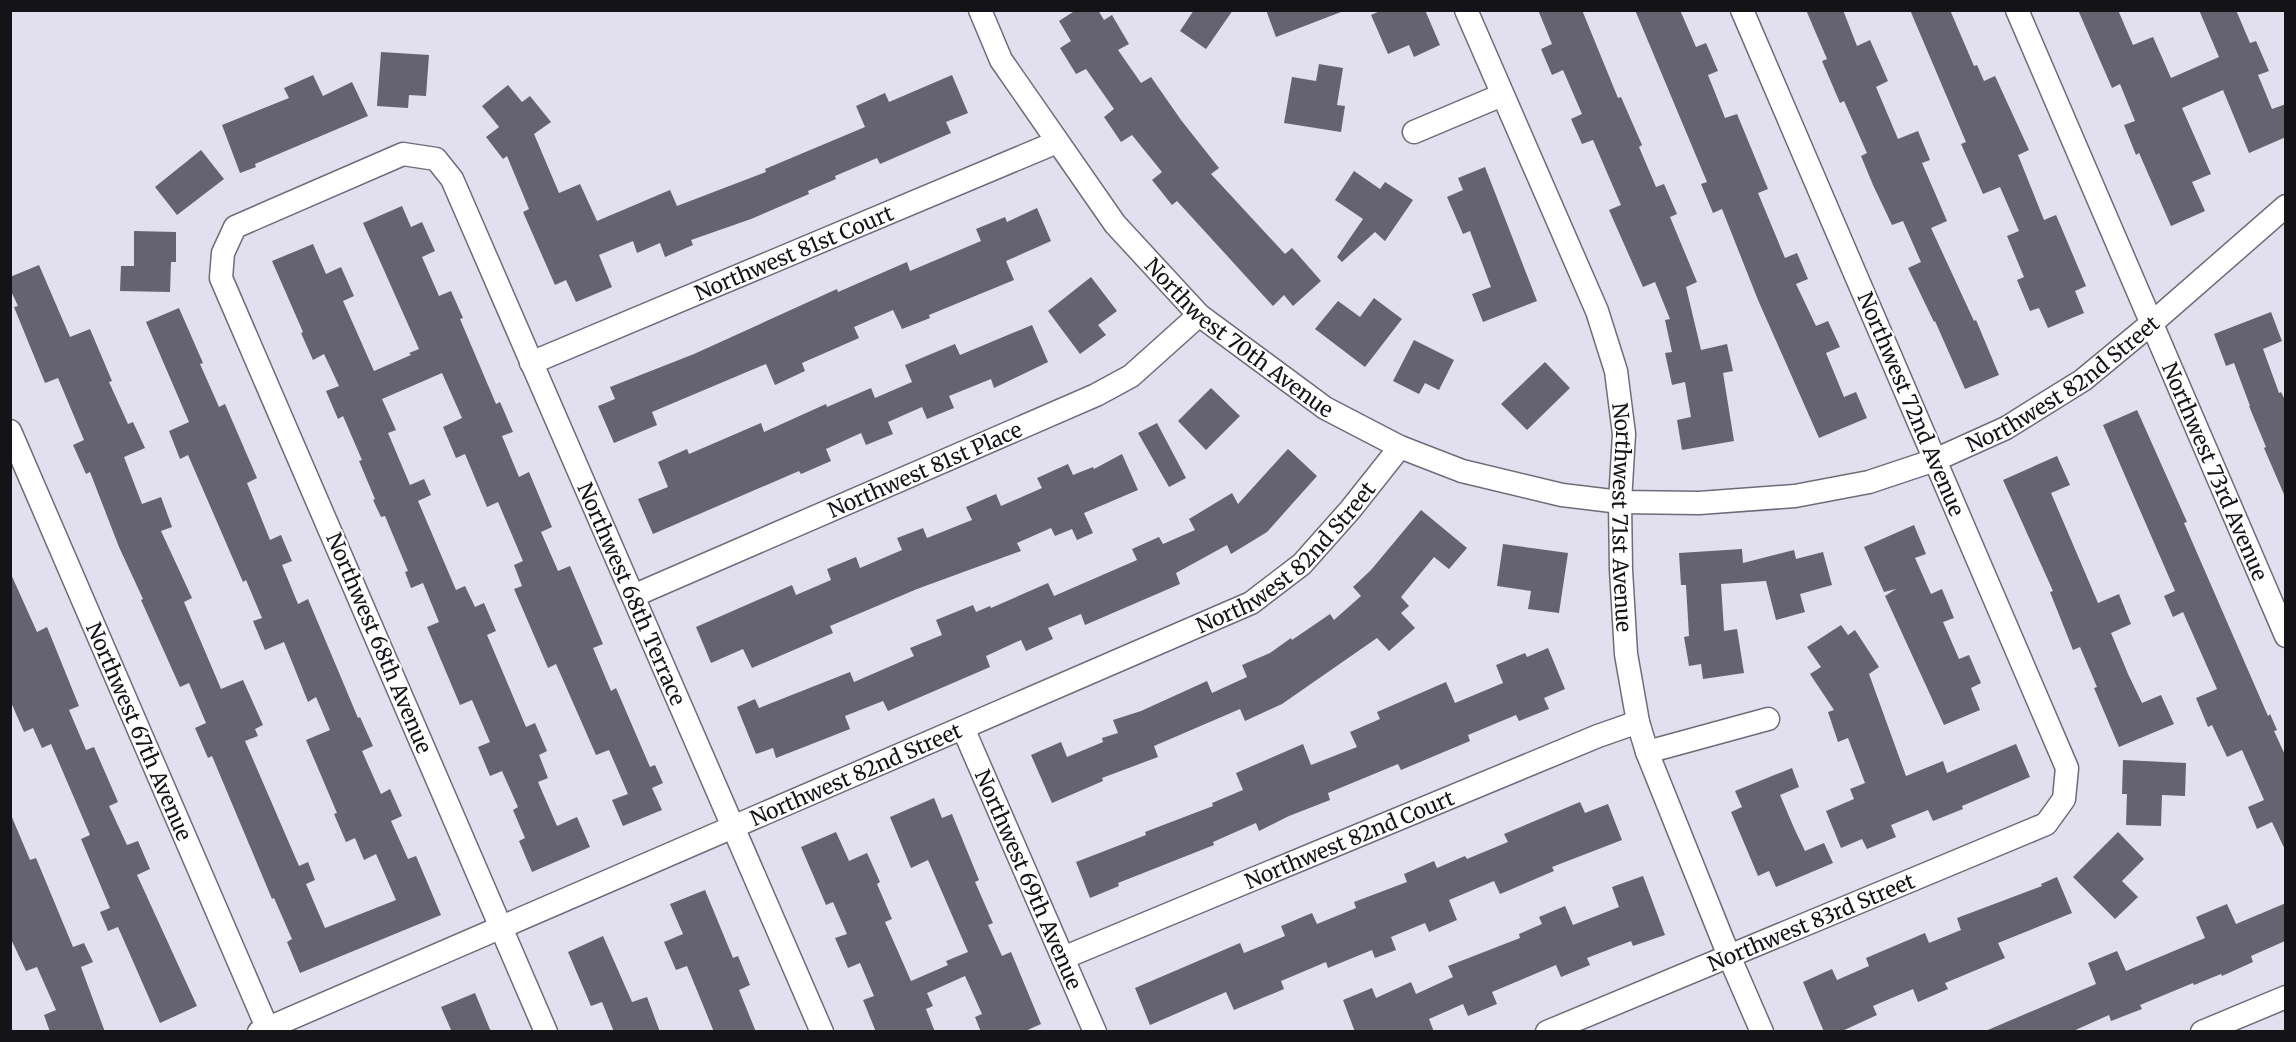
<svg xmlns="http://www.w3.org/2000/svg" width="2296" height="1042" viewBox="0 0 2296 1042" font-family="Merriweather,serif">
<rect width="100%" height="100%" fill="#e2dfee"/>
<!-- building -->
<path fill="#666370" d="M1076,10H1098L1104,20L1112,15L1129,44L1118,50L1141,83L1151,77L1181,120L1219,168L1211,174L1285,254L1292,248L1321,281L1293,306L1284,295L1273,306L1177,201L1172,205L1152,180L1162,172L1132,135L1121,142L1104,117L1114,109L1086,69L1076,74L1060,48L1071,41L1059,21Z
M1194,10H1233L1206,49L1180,31Z
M1266,10H1341V12L1276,37Z
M1382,10H1425L1440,45L1414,57L1409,45L1388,54L1371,15Z
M1538,10H1582L1618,98L1621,97L1642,145L1639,147L1656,187L1664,184L1677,214L1670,217L1697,282L1686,287L1701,350L1727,344L1733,371L1723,373L1734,441L1682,450L1677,420L1691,417L1685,382L1672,385L1665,353L1672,352L1665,320L1670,319L1655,282L1643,287L1609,210L1621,205L1593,140L1582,144L1571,119L1582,114L1563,70L1552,75L1541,49L1552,44Z
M1635,10H1680L1696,47L1706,43L1718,71L1708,75L1725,118L1737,114L1768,189L1758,193L1785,258L1797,253L1808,279L1796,284L1816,326L1828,321L1840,347L1826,353L1844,397L1856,392L1867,418L1819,438L1758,300L1722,209L1713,213L1701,184L1707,182Z
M1806,10H1843L1857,46L1870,40L1888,81L1876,87L1898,139L1918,131L1930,160L1922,163L1947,221L1931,228L1974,321L1976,320L1999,375L1965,389L1935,321L1934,322L1908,268L1921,262L1903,221L1892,225L1873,185L1861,156L1867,153L1844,101L1840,103L1822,61L1827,59Z
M1910,10H1950L1974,66L1977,65L1984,81L1995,76L2029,150L2018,155L2044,220L2056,215L2086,286L2075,291L2084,313L2048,328L2039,308L2030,311L2017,280L2024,277L2007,236L2019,231L2000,187L1983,194L1961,144L1966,142Z
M2078,10H2118L2133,45L2153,37L2171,78L2219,57L2199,10H2236L2250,43L2256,41L2269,71L2258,75L2272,109L2286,104V137L2249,153L2223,90L2182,108L2211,174L2192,182L2205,211L2171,226L2139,153L2136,155L2124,125L2135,121L2120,84L2112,88Z
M381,52L429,55L426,96L409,95L408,108L377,106Z
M1319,64L1343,68L1337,105L1345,106L1341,132L1284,123L1292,77L1316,81Z
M313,75L323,96L352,82L368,116L255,164L256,167L240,173L222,125L289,98L284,88Z
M952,75L968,113L946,122L951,133L880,164L877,158L835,176L836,179L808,191L809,194L751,219L691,240L693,245L665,257L660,243L637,253L633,241L599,255L612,287L576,302L566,280L555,285L523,212L529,209L507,156L503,159L486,137L499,127L482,106L508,85L522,102L530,96L551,122L534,134L559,193L580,184L597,221L670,190L677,206L766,172L765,169L865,127L856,106L885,93L889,102Z
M201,150L224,179L177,215L155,187Z
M1485,167L1537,301L1483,322L1472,294L1491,287L1470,231L1463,234L1447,197L1463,190L1458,178Z
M1354,171L1380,189L1385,182L1413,200L1385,241L1375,232L1342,262L1337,257L1363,219L1335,200Z
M402,206L411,227L422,222L435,251L422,257L439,296L451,291L463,318L460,319L496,404L500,402L513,432L502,436L519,477L529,472L552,527L541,532L558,571L570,566L603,644L593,648L611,691L616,688L650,767L655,765L663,783L652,788L662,810L623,826L612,800L628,794L609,750L596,755L556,664L548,668L514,589L522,586L514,565L523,561L498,502L487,507L465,454L456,458L443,427L462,418L442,373L382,399L396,430L388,433L410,485L424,479L431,495L418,501L456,590L465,586L475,607L484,603L496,631L487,635L526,727L535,723L547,751L539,755L548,778L538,782L557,826L577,817L590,847L532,872L519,841L525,838L513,810L518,807L502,771L490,776L478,747L490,742L472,700L460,705L427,627L439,622L423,583L411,588L405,572L408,571L385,516L381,517L373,500L375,499L359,461L362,460L343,416L338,419L326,391L339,386L324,354L313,360L301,333L303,332L272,261L313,244L326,274L341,267L354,296L343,301L374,371L411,355L409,353L419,349L363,223Z
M1037,208L1051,241L1006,261L1014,280L929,315L930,318L902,329L893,310L854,327L859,338L802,363L805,371L775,385L766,364L652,412L657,425L614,443L598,406L615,399L610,387L694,354L837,289L838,292L907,262L910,271L981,241L976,229L1005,217L1007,222Z
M134,231L176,232V262H171L170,292L120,291L121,266H134Z
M39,265L70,337L90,329L112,381L109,382L128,424L133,422L145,448L124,457L142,504L161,497L172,527L161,531L192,598L184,602L221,689L243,680L263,725L255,729L258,736L245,741L299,866L308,862L315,880L306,884L325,928L396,900L376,854L364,860L355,838L346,842L334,814L337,813L306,740L330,730L316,697L308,702L284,642L265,650L253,621L262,618L246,580L243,582L188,455L180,459L169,431L189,422L146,322L179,308L203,363L200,364L219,407L225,404L257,478L247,483L270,540L281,535L292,561L282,565L298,604L308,599L358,718L360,717L373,746L362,751L381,794L390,789L402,816L391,821L408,859L416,856L441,915L300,973L287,942L292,939L274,898L272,899L212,756L208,758L195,728L206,723L189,683L180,687L141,600L143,599L119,547L90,472L86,474L73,445L84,440L58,378L45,383L14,307L18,306L10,289V277Z
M1091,277L1117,311L1098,325L1106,335L1080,354L1048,311Z
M1374,298L1402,319L1365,367L1315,329L1338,301L1360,317Z
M2271,312L2282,341L2263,349L2279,393L2281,392L2286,402V499L2264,448L2266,447L2249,406H2250L2234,363L2226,366L2214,334Z
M1032,325L1048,362L994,388L991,379L949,396L954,408L927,419L922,407L888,422L893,434L866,445L861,433L826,449L831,461L801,474L799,471L653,534L638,499L668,487L658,462L687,449L689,454L761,423L764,432L826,404L827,407L871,388L875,398L912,382L905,365L955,344L960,355Z
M1414,340L1454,360L1439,390L1425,383L1419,394L1393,381Z
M1545,362L1570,388L1527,430L1501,404Z
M1211,388L1240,416L1206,450L1178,421Z
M2137,410L2187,522L2184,523L2268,716L2270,714L2277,730L2274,731L2286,757V852L2272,822L2257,829L2248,807L2264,800L2242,750L2227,757L2212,725L2208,727L2196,698L2217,689L2183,612L2173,617L2164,596L2175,591L2103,425Z
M1157,423L1186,478L1169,487L1138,433Z
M1288,449L1317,476L1267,532L1231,554L1227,545L1176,573L1180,584L1085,625L1081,614L1048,628L1053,639L1026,651L1021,640L986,656L990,667L888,711L883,701L845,716L850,729L776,758L773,748L756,754L737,707L755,699L759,708L850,672L854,682L914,656L910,648L942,635L936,620L973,605L976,612L990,606L991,608L1048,583L1054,596L1137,560L1132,549L1159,537L1163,544L1195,530L1189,519L1232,493L1238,504Z
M1122,454L1138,490L1084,513L1093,533L1077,540L1072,529L1055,536L1051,528L1017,543L1021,551L917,589L830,626L833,633L752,668L743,649L711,663L696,627L792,585L796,595L831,580L827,569L856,557L860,568L902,550L897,538L923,528L927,538L972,520L966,507L996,494L1001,506L1042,488L1037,478L1068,464L1073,475L1093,467L1094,469Z
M2057,456L2070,485L2051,493L2098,603L2119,594L2131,624L2111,633L2128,674L2142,703L2161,695L2174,724L2119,747L2094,688L2097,687L2080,647L2073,650L2050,592L2053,591L2003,480Z
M1421,510L1467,548L1449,569L1434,557L1401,597L1409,606L1401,613L1415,628L1389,651L1377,638L1282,704L1245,721L1240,709L1154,746L1158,757L1102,778L1103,781L1052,803L1031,755L1061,742L1067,757L1103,742L1102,738L1118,733L1113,720L1141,711L1207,681L1212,693L1247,677L1242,665L1270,653L1291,638L1292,640L1330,614L1334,620L1361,596L1353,587L1371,570Z
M1914,525L1926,554L1915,558L1931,594L1942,589L1954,618L1943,622L1959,659L1969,655L1981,683L1971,688L1980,710L1944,725L1885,596L1896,589L1884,592L1864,547Z
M1503,544L1568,553L1559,613L1528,609L1531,591L1497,586Z
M1742,549L1743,563L1794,550L1796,559L1823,552L1832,585L1800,594L1805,612L1776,620L1766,581L1721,584L1724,631L1737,629L1744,673L1703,679L1701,664L1689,666L1684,637L1689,636L1686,585H1681L1679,553Z
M10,572L37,632L47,627L79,706L69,710L86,750L94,747L118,802L109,806L127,845L138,841L150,869L137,875L197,1006L160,1023L118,927L108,931L100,912L110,908L81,839L90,835L51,744L42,748L33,728L24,732L10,700Z
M1841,625L1848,635L1855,630L1879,667L1869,674L1906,776L1943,761L1947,773L2016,744L2030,777L1962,806L1963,809L1933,821L1928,810L1891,825L1896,837L1867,849L1862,839L1841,848L1826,811L1854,799L1850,789L1865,783L1848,738L1838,742L1828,712L1834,710L1810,674L1821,667L1807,647Z
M1548,648L1565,689L1544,698L1549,709L1519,721L1516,715L1468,735L1470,741L1401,770L1398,764L1328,793L1330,800L1289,816L1259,831L1256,823L1213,842L1214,845L1118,883L1119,886L1090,898L1076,862L1146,835L1145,832L1213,806L1212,803L1243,790L1236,773L1303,744L1311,765L1357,747L1350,732L1380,719L1377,712L1446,682L1455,703L1503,683L1496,665L1525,653L1527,657Z
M2123,760L2186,763L2185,796L2162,795L2161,826L2126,825L2127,794H2122Z
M1792,768L1799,787L1780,795L1794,828L1805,851L1824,843L1833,863L1776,887L1769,871L1758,876L1731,812L1742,807L1735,791Z
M934,798L942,818L952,814L979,880L975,882L993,923L988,925L1002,956L1011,952L1041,1024L1023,1032H981L975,1017L982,1014L965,976L927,993L933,1006L926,1009L935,1032H876L863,1000L874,996L860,963L848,968L835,938L847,934L833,902L826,905L801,847L836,832L849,861L867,853L880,882L877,884L892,919L885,922L911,981L948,965L946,961L968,952L928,860L911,868L890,817Z
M1580,802L1585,813L1608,804L1622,840L1552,867L1554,871L1500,894L1494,881L1449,900L1457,920L1429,932L1425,923L1391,937L1396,950L1375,958L1372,950L1328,968L1326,962L1281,981L1284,989L1234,1010L1226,992L1150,1025L1135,988L1240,943L1244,953L1285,936L1281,926L1312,913L1317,924L1356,908L1354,902L1407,882L1404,874L1434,861L1437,868L1465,856L1467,859L1508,842L1504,834Z
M11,815L30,860L36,858L73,947L84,943L93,962L81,967L105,1032H50L44,1015L56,1010L37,967L26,971L10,937Z
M2118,832L2144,859L2122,881L2138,897L2115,919L2073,877Z
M1643,876L1665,935L1633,946L1631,941L1587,958L1590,965L1561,977L1556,965L1492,992L1497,1004L1468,1016L1463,1004L1429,1019L1434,1032H1355L1343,1000L1372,988L1376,998L1411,982L1416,994L1453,977L1448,966L1520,938L1519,934L1542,924L1539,917L1565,906L1573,925L1619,907L1612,887Z
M2057,877L2072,913L1998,943L2005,958L1945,983L1948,989L1918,1002L1913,989L1873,1006L1877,1015L1840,1032H1824L1803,982L1832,969L1837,980L1869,966L1866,958L1925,933L1929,943L1961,930L1957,918L2042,886L2041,884Z
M705,890L733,958L738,956L750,985L739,990L756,1032H714L687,966L676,970L664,942L683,934L670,904Z
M2286,903L2285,941L2251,956L2253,962L2222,976L2221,974L2194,985L2193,983L2140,1005L2142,1009L2111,1021L2109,1015L2071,1032H1983L2096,984L2088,963L2117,951L2126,971L2205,938L2196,917L2227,904L2236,924Z
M603,936L632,1002L647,997L660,1032H614L602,1002L591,1006L568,952Z
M475,993L491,1032H452L441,1007Z"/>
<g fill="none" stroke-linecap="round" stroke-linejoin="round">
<!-- minor casing -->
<g stroke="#6f6c79" stroke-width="25">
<g id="minor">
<path id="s1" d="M980,10L1001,60L1115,224L1199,315L1325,408L1400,447L1462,471L1562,495L1620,502L1699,503L1795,496L1869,482L1935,460L2006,428L2083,380L2152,323L2286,206"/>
<path id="s2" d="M1466,10L1597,311L1616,371L1624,434L1620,502L1621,570L1626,654L1638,722L1647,752L1729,956L1762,1032"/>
<path id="s3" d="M2017,10L2286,636"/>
<path d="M1414,132L1502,95"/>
<path id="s4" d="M531,363L1057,142"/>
<path id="s5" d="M10,431L269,1032"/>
<path id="s6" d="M633,596L1096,395L1131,376L1199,315"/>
<path id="s7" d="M963,728L1095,1032"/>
<path d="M1647,752L1768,719"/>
<path id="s8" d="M1063,958L1598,736L1638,722"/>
<path id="s9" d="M259,1032L1251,603L1302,564L1350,510L1400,447"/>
<path id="s10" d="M546,1032L221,278L223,253L235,227L403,154L436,159L452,179L822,1032"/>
<path id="s11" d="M1547,1032L2046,824L2064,799L2067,768L1742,10"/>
<path d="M2202,1032L2286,997"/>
</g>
</g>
<!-- minor -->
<use href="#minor" stroke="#fff" stroke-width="22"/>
</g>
<g text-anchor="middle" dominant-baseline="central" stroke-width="4.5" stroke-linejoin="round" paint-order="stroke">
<!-- street labels -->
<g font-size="21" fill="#141318" stroke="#fff">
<text stroke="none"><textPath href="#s4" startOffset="285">Northwest 81st Court</textPath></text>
<text stroke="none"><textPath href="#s1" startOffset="423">Northwest 70th Avenue</textPath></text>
<text stroke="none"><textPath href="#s1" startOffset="1316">Northwest 82nd Street</textPath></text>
<text transform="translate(1911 404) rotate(67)">Northwest 72nd Avenue</text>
<text stroke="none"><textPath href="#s6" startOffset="318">Northwest 81st Place</textPath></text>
<text stroke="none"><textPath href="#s3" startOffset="502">Northwest 73rd Avenue</textPath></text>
<text stroke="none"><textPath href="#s2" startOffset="538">Northwest 71st Avenue</textPath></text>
<text stroke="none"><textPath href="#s9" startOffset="1136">Northwest 82nd Street</textPath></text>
<text stroke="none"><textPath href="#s10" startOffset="1569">Northwest 68th Terrace</textPath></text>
<text transform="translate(379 643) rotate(67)">Northwest 68th Avenue</text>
<text stroke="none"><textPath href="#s5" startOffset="327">Northwest 67th Avenue</textPath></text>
<text stroke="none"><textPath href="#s9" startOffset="650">Northwest 82nd Street</textPath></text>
<text stroke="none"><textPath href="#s8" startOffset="310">Northwest 82nd Court</textPath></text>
<text stroke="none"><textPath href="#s7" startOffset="165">Northwest 69th Avenue</textPath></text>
<text stroke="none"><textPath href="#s11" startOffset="286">Northwest 83rd Street</textPath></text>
</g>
</g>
<!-- border -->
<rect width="2296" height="1042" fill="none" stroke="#141318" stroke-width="24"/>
</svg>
